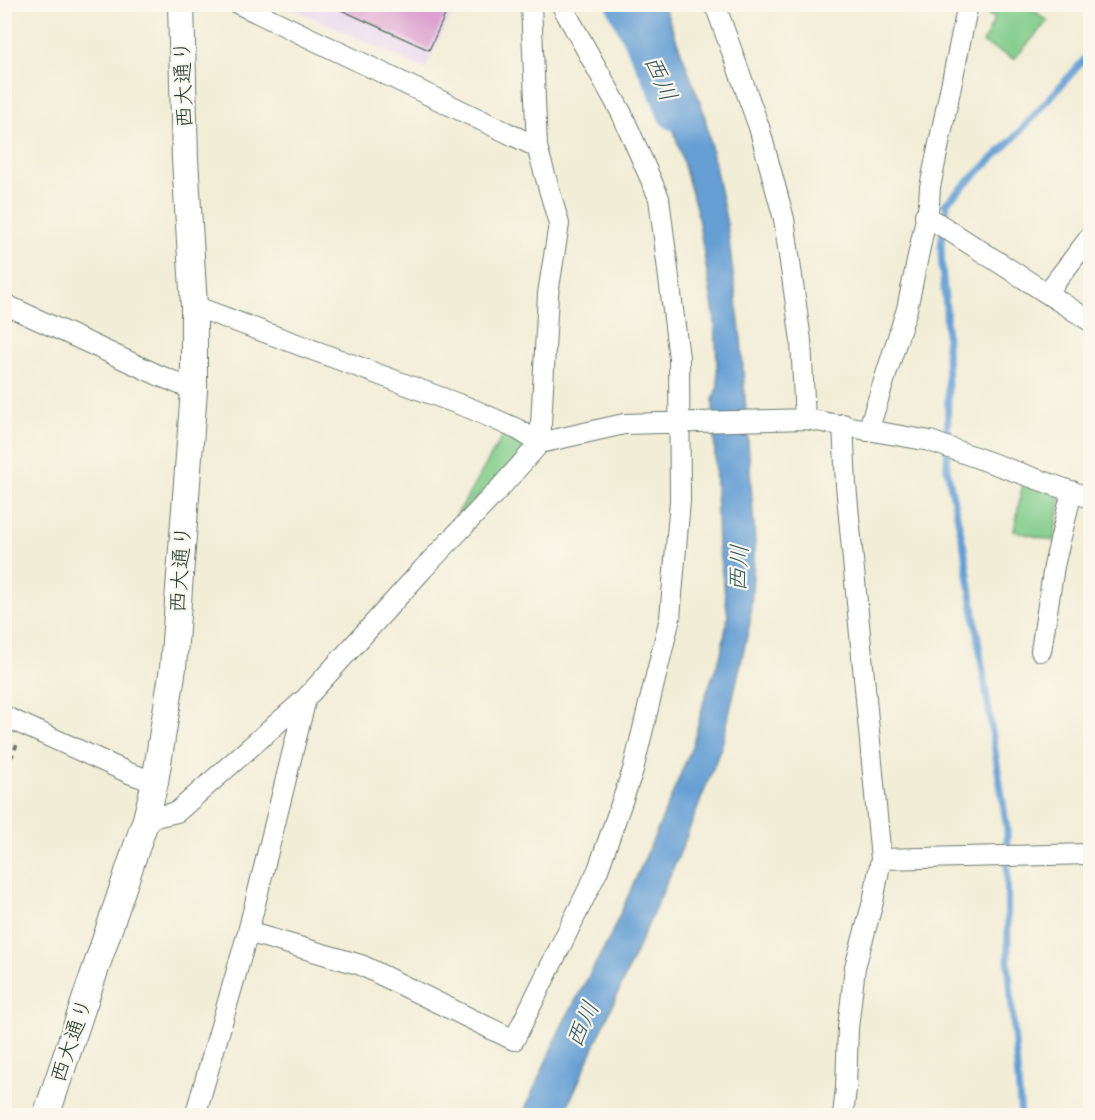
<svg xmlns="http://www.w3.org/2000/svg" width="1095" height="1120" viewBox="0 0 1095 1120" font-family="Itim,'Klee One',sans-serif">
<rect width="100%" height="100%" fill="#fbf7ec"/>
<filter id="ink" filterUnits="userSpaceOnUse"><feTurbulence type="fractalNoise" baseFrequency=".0167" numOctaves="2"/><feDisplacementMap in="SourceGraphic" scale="12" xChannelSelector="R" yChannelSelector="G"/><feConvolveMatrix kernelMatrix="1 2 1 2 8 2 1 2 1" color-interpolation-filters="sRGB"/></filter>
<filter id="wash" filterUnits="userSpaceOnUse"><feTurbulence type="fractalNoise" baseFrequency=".008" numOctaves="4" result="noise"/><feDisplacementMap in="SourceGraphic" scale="24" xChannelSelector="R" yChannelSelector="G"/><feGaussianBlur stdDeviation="1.35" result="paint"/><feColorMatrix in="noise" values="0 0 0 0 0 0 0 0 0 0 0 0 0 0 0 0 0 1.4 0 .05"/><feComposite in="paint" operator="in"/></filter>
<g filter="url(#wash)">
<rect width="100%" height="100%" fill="#f2edd6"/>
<!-- built -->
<path fill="#e6d2f0" d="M286,5H455L425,69Z"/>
<!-- green -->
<path fill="#80cc8a" stroke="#50845f" stroke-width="1.5" d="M971,4H1013L1019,8L1023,5H1027L1048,21L1014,59L983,43L995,18L970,6Z
M506,430L534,444L455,518Z
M1023,482L1061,497L1054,541L1014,531Z"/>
<!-- water -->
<path fill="#659fd4" stroke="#426e84" stroke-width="1.5" d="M632,5H662L665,9L704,113L727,224L741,339L755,543L750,623L722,745L682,848L566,1110L564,1115L522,1116L561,1027L609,939L660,824L693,744L705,697L721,654L728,616L718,545L713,400L718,385L715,321L697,211L644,26Z"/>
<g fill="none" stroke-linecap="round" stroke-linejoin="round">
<!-- stream -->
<path stroke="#659fd4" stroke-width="7" d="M1021,1116L1008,959L1007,829L964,548L947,469L948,392L946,307L942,269L941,245L947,205L945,204L1013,139L1090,53"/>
<!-- river -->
<path stroke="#659fd4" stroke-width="39" d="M626,4L665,83L676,111"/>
</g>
<g id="blocks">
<!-- building -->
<path fill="#dda0cf" d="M328,4H450L429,50Z"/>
</g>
</g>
<g filter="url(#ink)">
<use href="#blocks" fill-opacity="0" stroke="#697b6d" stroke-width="1.5"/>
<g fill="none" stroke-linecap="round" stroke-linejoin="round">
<!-- minor casing -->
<g stroke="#697b6d" stroke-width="22">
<path id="minor" d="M239,4L537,147
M531,4L537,147L559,224L548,294L540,443
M712,4L717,10L759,127L784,219L801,341L805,419
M925,215L1090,321
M1047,293L1090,237
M4,304L158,375L194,390
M194,306L472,409L517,429L540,443
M868,431L907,309L929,204L930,187L968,4
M1041,651L1054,566L1072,491
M4,716L129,773L155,782
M146,819L177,812L306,698L423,569L499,489L540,443L624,424L805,419L930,441L1090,498
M881,859L1090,854
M248,932L361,965L514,1040L598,870L633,770L670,618L680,501L679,358L659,198L621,112L561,4
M195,1116L248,932L306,698
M843,1116L846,1088L848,1028L855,967L873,902L881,859L846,485L843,424"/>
</g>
<!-- tertiary casing -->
<g stroke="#697b6d" stroke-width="28">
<path id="tertiary" d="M46,1116L146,819L155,782L173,668L194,390V306L185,159L181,4"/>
</g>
<!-- path -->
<path stroke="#697b6d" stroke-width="4" stroke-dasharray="4.5 4.5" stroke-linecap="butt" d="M4,774L17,744"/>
<!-- minor -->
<use href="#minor" stroke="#fff" stroke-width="20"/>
<!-- tertiary -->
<use href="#tertiary" stroke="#fff" stroke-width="26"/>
</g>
</g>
<g text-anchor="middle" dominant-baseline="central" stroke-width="4.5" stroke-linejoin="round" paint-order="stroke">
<!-- street labels -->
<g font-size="22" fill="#1f3d34" stroke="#fbf7ec">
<text transform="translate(183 84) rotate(-92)">西大通り</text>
<text transform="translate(180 569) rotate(-86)">西大通り</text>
<text transform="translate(71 1040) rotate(-71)">西大通り</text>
</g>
<!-- water labels -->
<g font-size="24" font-style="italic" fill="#345a64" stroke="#fbf7ec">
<text transform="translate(661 78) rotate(66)">西川</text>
<text transform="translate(738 568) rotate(-87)">西川</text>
<text transform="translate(582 1024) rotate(-66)">西川</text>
</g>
</g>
<!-- margin -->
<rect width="1095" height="1120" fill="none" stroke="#fbf7ec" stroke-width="24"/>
</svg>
